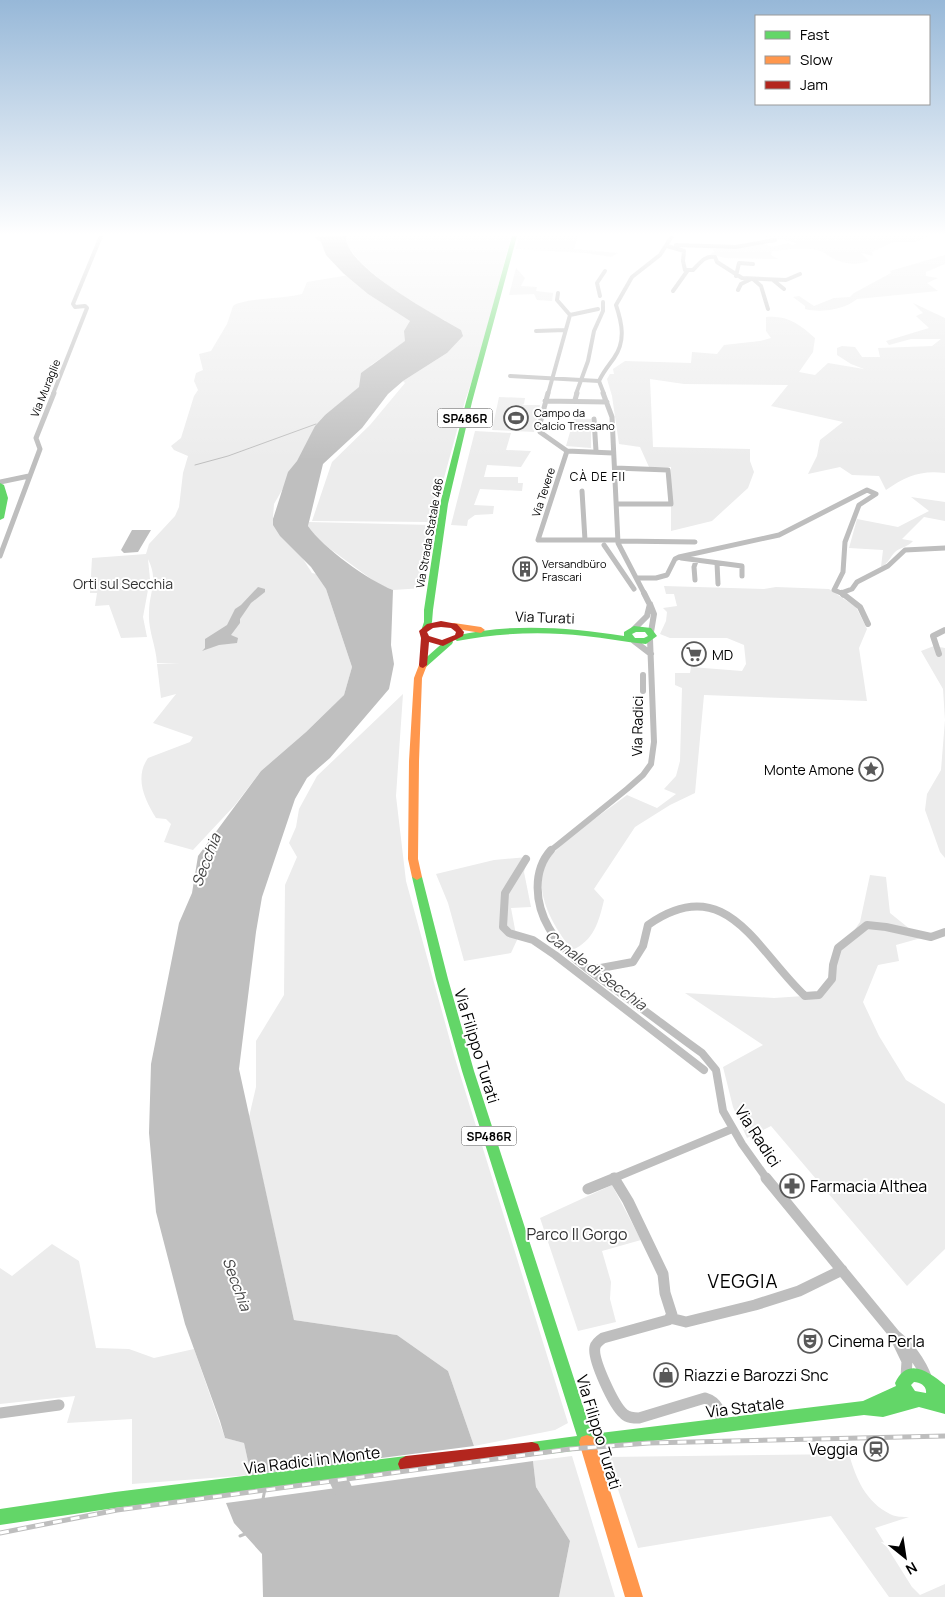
<svg xmlns="http://www.w3.org/2000/svg" width="945" height="1597" viewBox="0 0 945 1597" font-family="Manrope,sans-serif">
<rect width="100%" height="100%" fill="#fff"/>
<!-- green -->
<path fill="#ececec" d="M346,236H511L479,360L465,401L432,522L312,521L332,462L370,425L405,383L403,381L447,353L446,321C423,310 345,263 346,236Z
M519,236H578L574,249L618,253L611,257L585,253L516,249Z
M760,236H929L916,242H893L872,252L873,256L861,253L869,261C856,266 843,264 830,257C827,255 824,252 820,251C806,246 787,250 772,251L771,255L778,259L725,258L710,254L714,252L713,249H739L764,244L772,247L788,243L793,245L797,244C786,238 773,240 760,236Z
M945,255V264L926,272V276L938,278L927,283L938,291L857,299C844,310 820,313 805,309V306L793,297L799,296L814,306L834,298L850,297L854,293L891,273L890,271Z
M516,268L525,278L521,286L537,287L536,291L553,293L552,301L537,300L534,294L509,295Z
M349,275L368,294L410,321L405,342L371,365L360,387L325,415L315,426L300,459L274,504L273,517L277,525L296,548L312,573L316,574L326,589L352,667L344,695L306,732L261,771L235,805L193,850L164,842L171,824L166,819L156,818C145,800 134,778 148,758L190,742L193,737L153,723L176,694L161,698L157,664H180L157,663C156,646 148,630 149,613C149,591 159,582 148,559L150,579L143,617L147,637L121,638L109,605L95,606L97,593H90L92,558L146,554L149,544L175,516L179,507L183,473L188,456L174,450L171,446L181,438L194,396L198,390L194,381L196,373L203,370L199,354L211,351L227,324L233,306C243,298 284,299 302,294L307,282Z
M913,303L945,318V473C921,470 906,476 886,490L879,476L852,475L840,467L808,474L817,456L820,440L843,422L771,406L788,385L684,384L650,379L653,447L750,449V461L754,472L748,488L712,521L671,531V467H649L640,447L619,444L612,396L607,379L610,374H614L613,369L625,361L691,363L692,352L717,354L724,345L760,341L771,338L766,331V317C788,315 799,324 815,338L813,352L799,372L815,375L828,363L864,369L851,364L837,355V348L842,346L855,347L862,357H880L878,348L932,346L941,339H911L889,345L886,341L929,328L916,316L923,313Z
M499,397L525,398L524,404L522,405H540L534,432L492,430Z
M574,418L591,419V448L566,446Z
M475,431L511,433L506,450L531,451L521,467L487,465L484,477H518V483H523L522,491L480,489L474,505L494,506L493,514L475,515L468,520L467,526L451,525Z
M911,497L945,502V521L924,517L902,539L913,541C908,547 901,547 895,552C890,557 888,564 881,567L883,550L849,548L857,519L898,527L929,511Z
M309,522L432,525L423,588L393,590L378,584L318,540L308,526Z
M664,586L764,589L776,587L829,589L856,607L867,629L859,648L867,701L704,695L695,793L670,805L635,827L594,889L604,900C599,921 594,941 572,950C554,928 529,887 549,859C564,838 605,812 627,795L657,808L676,794L664,789L676,776L680,761L682,688L675,685V673H690L691,667L742,671L746,664L744,645L727,638H670L660,634L666,621L667,612L663,608L677,606L674,594H666Z
M934,646L945,648V858L940,852L925,810L927,794L941,770L945,720L943,689L921,651Z
M403,694L396,796L406,881L454,1055L568,1423L555,1430L474,1446L448,1371L397,1335L294,1320L249,1117L256,1087V1041L284,995L285,885L297,857L289,843L296,827L299,809L317,776Z
M528,857L524,872L531,907L511,908L517,940L511,953L464,961L448,903L436,874L494,860Z
M870,875L886,877L890,913L921,938L896,945L899,961L878,965L863,1002L879,1036L906,1080L945,1104V1249L907,1286L771,1126L747,1138L733,1107L723,1067L763,1045L685,993L774,998L819,995L832,979L838,948L849,938L860,922Z
M612,1185L641,1240L602,1251L611,1282L610,1299L616,1322L578,1331L540,1218Z
M52,1244L79,1261L96,1348L129,1349L154,1358L194,1349L225,1438L244,1443L251,1475L132,1484V1419L67,1423L75,1396L0,1404V1268L12,1276Z
M849,1454C856,1479 866,1502 890,1514C895,1517 903,1517 909,1517L875,1528L912,1587L920,1595L945,1584V1597H889L831,1516L638,1548L607,1457Z
M572,1456L615,1597H559L570,1541L536,1487L533,1461Z"/>
<!-- water -->
<path fill="#bfbfbf" d="M346,236C344,267 436,315 461,330L463,336L447,353L403,381L388,394L362,428L323,464L308,526C323,548 368,580 393,590L391,645L394,664L389,689L330,758L307,778L295,799L262,897L256,932L239,1069L294,1320L397,1335L448,1371L474,1446L251,1475L244,1443L225,1438L220,1421L185,1324L156,1212L149,1133L151,1064L179,923L192,893L198,856L261,771L306,732L344,695L352,667L326,589L311,567L280,536L273,525V519L288,472L297,461L315,426L325,415L359,387L361,373L405,341L404,331L410,321L368,294L343,273L326,255L321,242L314,237Z
M132,530H151L138,552L124,553L121,550Z
M258,587L265,589V592L251,603L240,619V623L231,635L238,638L237,643L219,645L202,651L205,648V639L227,625L235,609L241,605Z
M533,1461L536,1487L570,1541L559,1597H263L262,1554L234,1523L226,1503Z"/>
<g fill="none" stroke-linecap="round" stroke-linejoin="round">
<!-- stream-far1 -->
<path stroke="#bfbfbf" stroke-width="1" d="M195,465L228,456L316,424"/>
<!-- stream -->
<path stroke="#bfbfbf" stroke-width="3" d="M263,1499L265,1489
M240,1536L245,1534"/>
<!-- canal-far3 -->
<path stroke="#bfbfbf" stroke-width="4" d="M600,296L597,283L605,271
M576,394L588,361L594,331L603,311V302"/>
<!-- canal-far2 -->
<path stroke="#bfbfbf" stroke-width="5" d="M575,400L577,393
M594,419L596,451
M604,545L634,589"/>
<!-- canal-far1 -->
<path stroke="#bfbfbf" stroke-width="6" d="M643,675V691"/>
<!-- canal -->
<path stroke="#bfbfbf" stroke-width="8" d="M526,859L505,893L503,927L509,933L533,940L555,955L704,1070"/>
<!-- river -->
<path fill="#bfbfbf" fill-rule="evenodd" d="M332,1456L339,1459L359,1502L356,1509L349,1512L342,1509L322,1466L325,1459Z"/>
<!-- street-far4 -->
<path stroke="#bebebe" stroke-width="4" d="M676,245L736,247L775,240
M667,246L684,251L683,261L685,270H693C700,263 705,255 715,257L717,262L742,278L786,280L800,274
M736,276L739,263L753,264
M753,279L761,286L768,309
M773,280L784,289
M738,290L741,284L751,279
M673,291L688,270
M558,293L557,300L570,315
M570,315L598,309
M536,331L565,330
M510,376L599,381
M53,394L87,308L85,306L75,307L73,304L101,236
M548,394L570,315
M604,394L599,381C603,372 609,365 614,358C626,341 622,323 616,305L632,277L660,255L672,236"/>
<!-- street-far3 -->
<path stroke="#bebebe" stroke-width="5" d="M548,393L539,427L540,432L567,451L613,453
M603,393L612,417L618,543L645,595
M545,401L607,402
M567,451L538,540H618
M615,468L668,470L671,504H617
M0,482L29,476
M582,491L585,540
M618,541L695,542
M0,556L40,449L36,438L54,393
M681,558L742,566V576
M717,563L718,584
M637,578H656L667,575L675,559L679,557L779,535L867,490L876,494L859,505L845,542L843,572L834,590L841,593L852,589L857,582L888,566L905,550L945,548
M695,580L694,567L696,561
M841,593L843,595"/>
<!-- street-far2 -->
<path stroke="#bebebe" stroke-width="6" d="M644,593L649,603
M842,593L860,607L868,624
M650,604L654,614L651,632
M634,629L647,616L650,604
M634,641L651,654
M939,654L933,636L945,630
M550,851L627,789L643,775L651,764L654,742L650,639"/>
<!-- street-far1 -->
<path stroke="#bebebe" stroke-width="8" d="M551,850C532,871 535,904 549,928C564,955 595,974 619,992C647,1012 674,1033 702,1053L716,1070L723,1111L742,1144L767,1179
M590,970L633,962L643,946L648,925C726,870 756,950 805,996L819,995L832,979L833,965L838,948L867,925L886,927L931,937L945,932
M612,1179L732,1129"/>
<!-- street -->
<path stroke="#bebebe" stroke-width="11" d="M614,1178L628,1201L663,1274L665,1293L672,1315L668,1320L603,1338C600,1340 596,1343 595,1347C592,1359 614,1406 624,1414C628,1418 634,1418 639,1418L705,1398C718,1402 721,1412 722,1425
M766,1178L895,1335C910,1347 920,1361 927,1379
M588,1189L615,1178
M670,1318L686,1322L755,1305L799,1291L842,1270
M895,1336L907,1361L906,1377
M0,1413L59,1405"/>
<!-- fast -->
<path fill="#63d668" fill-rule="evenodd" d="M512,236H517L472,402L448,504L433,610L432,622L429,630L426,631L422,628L424,622V610L440,504L466,402Z
M0,483L4,485L8,498L4,518L0,520Z
M634,626L651,628L657,636L646,644C625,642 605,638 585,636C541,631 500,633 457,641L453,638L454,636C510,623 567,627 624,636V632ZM636,632H645L648,636L644,638H635L632,634Z
M449,639L452,640L453,642L452,644L426,667H420L419,665L420,663L446,640Z
M417,874L422,877L448,979L474,1071L592,1434L863,1401L896,1386L895,1383C908,1356 929,1372 945,1385V1414L919,1407L883,1417L864,1415L532,1456L526,1454L524,1449L526,1444L532,1442L577,1436L462,1071L436,979L412,877ZM914,1382C920,1382 927,1386 926,1393L915,1391L911,1385Z
M406,1456L412,1459L414,1464L412,1469L406,1472L115,1508L0,1525V1509L115,1492Z"/>
<!-- slow -->
<path fill="#ff974d" fill-rule="evenodd" d="M454,623L481,627L485,630L481,633L451,628V624Z
M423,662L427,665L422,678L419,761L418,859L422,877L417,880L412,877L408,859L409,761L414,678L419,665Z
M587,1435L593,1437L595,1442L643,1597H625L579,1442L581,1437Z"/>
<!-- jam -->
<path fill="#b3261e" fill-rule="evenodd" d="M441,621L457,624L464,632L463,636L443,646L429,642L427,665L423,668L420,667L419,665L421,638L419,631L427,624ZM441,627L451,628L456,632L455,635L442,640L429,636L427,632L433,628Z
M532,1442L538,1444L540,1449L538,1454L532,1456L406,1472L400,1469L398,1464L400,1459L406,1456Z"/>
<!-- rail casing -->
<g stroke="#bebebe" stroke-width="5">
<path id="rail" d="M0,1533L117,1510L570,1449L649,1443L945,1436"/>
</g>
<!-- rail -->
<use href="#rail" stroke="#fff" stroke-width="3" stroke-dasharray="9" stroke-linecap="butt"/>
</g>
<!-- sky -->
<linearGradient id="sky" x2="0" y2="1"><stop stop-color="#97b8d8"/><stop offset="0.51" stop-color="#fff"/><stop offset="1" stop-color="#fff" stop-opacity="0"/></linearGradient>
<rect width="945" height="460" fill="url(#sky)"/>
<!-- icons -->
<defs>
<g id="stadium-ring" transform="scale(1.25)"><circle r="9.5" fill="#fff" stroke="#595959" stroke-width="1.5"/><path d="M0-5a6.5 5 0 1 0 0 10a6.5 5 0 1 0 0-10ZM-3.5-1.8h7v3.6h-7Z" fill="#595959"/></g>
<g id="building-ring" transform="scale(1.25)"><circle r="9.5" fill="#fff" stroke="#595959" stroke-width="1.5"/><path d="M-4-6H4V6H1V3H-1V6H-4ZM-2.5-4.3h1.7v1.8h-1.7ZM.8-4.3h1.7v1.8H.8ZM-2.5-1h1.7V.8h-1.7ZM.8-1h1.7V.8H.8Z" fill="#595959"/></g>
<g id="supermarket-ring" transform="scale(1.25)"><circle r="9.5" fill="#fff" stroke="#595959" stroke-width="1.5"/><path d="M-6-5.5h2.5l.6 2H6L4.5 2H-2.5L-4.4-4H-6ZM-1.5 3.2a1.3 1.3 0 1 0 .1 0ZM3 3.2a1.3 1.3 0 1 0 .1 0Z" fill="#595959"/></g>
<g id="sight-ring" transform="scale(1.25)"><circle r="9.5" fill="#fff" stroke="#595959" stroke-width="1.5"/><path d="M0-6L1.8-2.2L6-1.7L2.9 1.2L3.7 5.4L0 3.3L-3.7 5.4L-2.9 1.2L-6-1.7L-1.8-2.2Z" fill="#595959"/></g>
<g id="pharmacy-ring" transform="scale(1.25)"><circle r="9.5" fill="#fff" stroke="#595959" stroke-width="1.5"/><path d="M-2-6h4v4h4v4h-4v4h-4v-4h-4v-4h4Z" fill="#595959"/></g>
<g id="theatre-ring" transform="scale(1.25)"><circle r="9.5" fill="#fff" stroke="#595959" stroke-width="1.5"/><path d="M-5-5.5Q0-4 5-5.5V0Q5 5 0 6Q-5 5-5 0ZM-3.3-2.5H-1v1.5H-3.3ZM1-2.5H3.3v1.5H1ZM-2.8 1Q0 5.5 2.8 1Z" fill="#595959"/></g>
<g id="shop-ring" transform="scale(1.25)"><circle r="9.5" fill="#fff" stroke="#595959" stroke-width="1.5"/><path d="M-5-2.5h2.3a2.7 3.5 0 0 1 5.4 0H5L5.5 6h-11ZM-1.5-2.5h3a1.5 2.3 0 0 0-3 0Z" fill="#595959"/></g>
<g id="station-ring" transform="scale(1.25)"><circle r="9.5" fill="#fff" stroke="#595959" stroke-width="1.5"/><path d="M-3-6H3Q5-6 5-4V2Q5 4 3 4L4.5 6H3L1.5 4h-3L-3 6H-4.5L-3 4Q-5 4-5 2V-4Q-5-6-3-6ZM-3.5-4v3h7v-3ZM-3.5 1v1.5H-2V1ZM2 1v1.5H3.5V1Z" fill="#595959"/></g>
</defs>
<g fill-rule="evenodd">
<use href="#stadium-ring" x="516" y="418"/>
<use href="#building-ring" x="525" y="569"/>
<use href="#supermarket-ring" x="694" y="654"/>
<use href="#sight-ring" x="871" y="769"/>
<use href="#pharmacy-ring" x="792" y="1186"/>
<use href="#theatre-ring" x="810" y="1341"/>
<use href="#shop-ring" x="666" y="1375"/>
<use href="#station-ring" x="876" y="1449"/>
</g>
<g text-anchor="middle" dominant-baseline="central" stroke-width="4" stroke-linejoin="round" paint-order="stroke">
<!-- far-street labels -->
<g font-size="11" fill="#000" stroke="#fff">
<text transform="translate(45 388) rotate(-68)">Via Muraglie</text>
<text transform="translate(543 492) rotate(-72)">Via Tevere</text>
<text transform="translate(429 533) rotate(-80)">Via Strada Statale 486</text>
</g>
<!-- far-poi labels -->
<g font-size="11" fill="#000" stroke="#fff" text-anchor="start">
<text x="534" y="412">Campo da<tspan x="534" dy="13">Calcio Tressano</tspan></text>
<text x="542" y="563">Versandbüro<tspan x="542" dy="13">Frascari</tspan></text>
</g>
<!-- shield labels -->
<g fill="#fff" stroke="#4c4c4c" stroke-width="1">
<rect x="437.5" y="408.5" width="55" height="19" rx="4"/>
<rect x="461.5" y="1126.5" width="55" height="19" rx="4"/>
</g>
<g font-size="12" font-weight="bold" fill="#000">
<text x="465" y="418">SP486R</text>
<text x="489" y="1136">SP486R</text>
</g>
<!-- far-neighbourhood labels -->
<g font-size="12" letter-spacing="1" fill="#000" stroke="#fff">
<text x="598" y="476">CÀ DE FII</text>
</g>
<!-- park labels -->
<g font-size="14" fill="#333" stroke="#fff">
<text x="123" y="583">Orti sul Secchia</text>
</g>
<!-- street labels -->
<g font-size="14" fill="#000" stroke="#fff">
<text transform="translate(545 617) rotate(2)">Via Turati</text>
<text transform="translate(637 726) rotate(-89)">Via Radici</text>
</g>
<!-- poi labels -->
<g font-size="14" fill="#000" stroke="#fff" text-anchor="start">
<text x="712" y="654">MD</text>
<text x="854" y="769" text-anchor="end">Monte Amone</text>
</g>
<!-- water labels -->
<g font-size="15" font-style="italic" fill="#444" stroke="#fff">
<text transform="translate(206 860) rotate(-69)">Secchia</text>
<text transform="translate(596 970) rotate(37)">Canale di Secchia</text>
<text transform="translate(237 1284) rotate(70)">Secchia</text>
</g>
<!-- near-street labels -->
<g font-size="16" fill="#000" stroke="#fff">
<text transform="translate(477 1046) rotate(73)">Via Filippo Turati</text>
<text transform="translate(758 1136) rotate(57)">Via Radici</text>
<text transform="translate(745 1407) rotate(-7)">Via Statale</text>
<text transform="translate(599 1432) rotate(73)">Via Filippo Turati</text>
<text transform="translate(312 1460) rotate(-7)">Via Radici in Monte</text>
</g>
<!-- near-poi labels -->
<g font-size="16" fill="#000" stroke="#fff" text-anchor="start">
<text x="810" y="1186">Farmacia Althea</text>
<text x="828" y="1341">Cinema Perla</text>
<text x="684" y="1375">Riazzi e Barozzi Snc</text>
<text x="858" y="1449" text-anchor="end">Veggia</text>
</g>
<!-- near-park labels -->
<g font-size="16" fill="#333" stroke="#fff">
<text x="577" y="1234">Parco Il Gorgo</text>
</g>
<!-- near-quarter labels -->
<g font-size="19" letter-spacing="1" fill="#000" stroke="#fff">
<text x="743" y="1281">VEGGIA</text>
</g>
</g>
<!-- legend -->
<rect x="755" y="15" width="175" height="90" fill="#ffffff" stroke="#999999"/>
<rect x="765" y="31" width="25" height="8" fill="#63d668" stroke="#999999"/>
<text x="800" y="40" font-size="15" fill="#000000">Fast</text>
<rect x="765" y="56" width="25" height="8" fill="#ff974d" stroke="#999999"/>
<text x="800" y="65" font-size="15" fill="#000000">Slow</text>
<rect x="765" y="81" width="25" height="8" fill="#b3261e" stroke="#999999"/>
<text x="800" y="90" font-size="15" fill="#000000">Jam</text>
<!-- north arrow -->
<g transform="translate(905 1557) rotate(150)" stroke="#ffffff" stroke-width="4" paint-order="stroke">
<path d="M0-4L9 19L0 12L-9 19Z" fill="#000000"/>
<text y="-8" font-size="14" font-weight="bold" text-anchor="middle" fill="#000000">N</text>
</g>
</svg>
